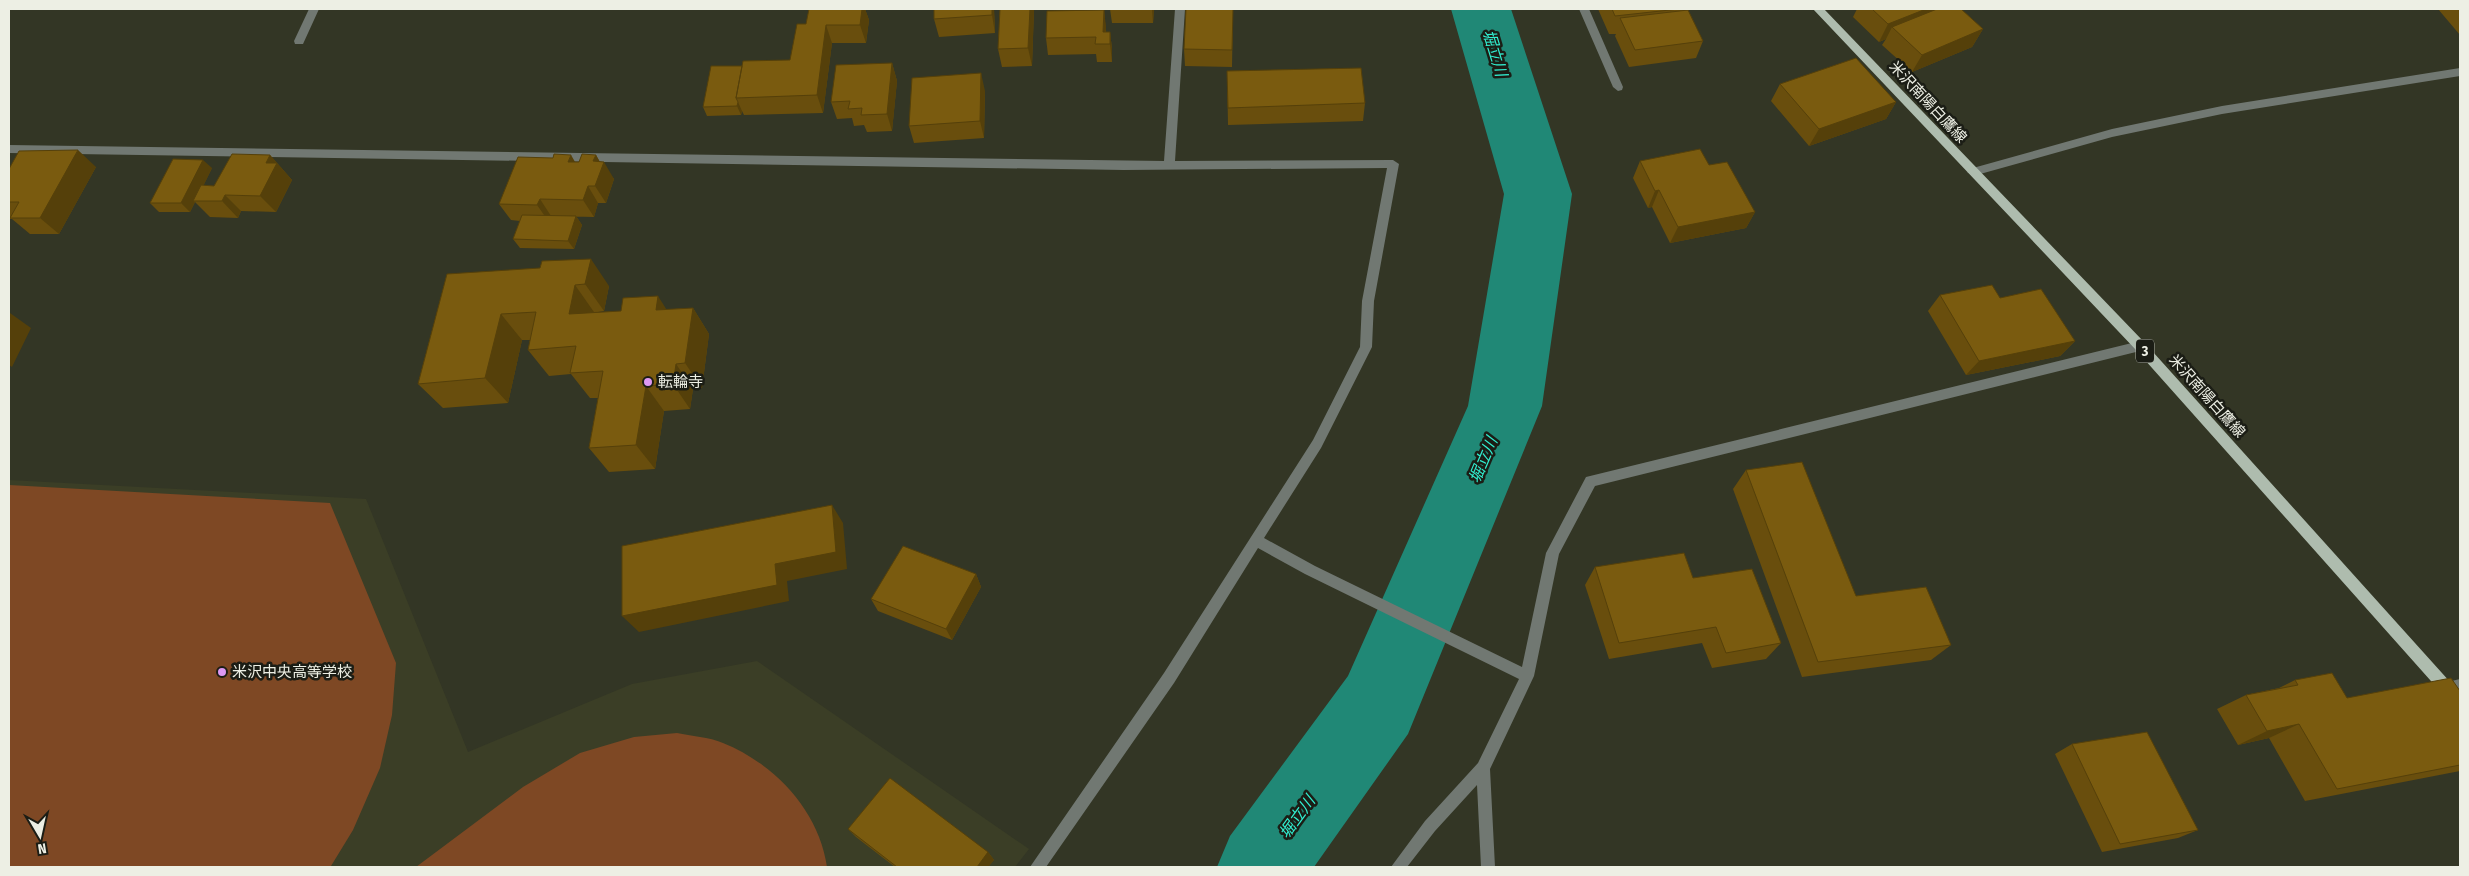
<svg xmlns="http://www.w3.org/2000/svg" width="2469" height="876" viewBox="0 0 2469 876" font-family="'Fira Sans Condensed','Noto Sans JP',sans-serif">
<rect width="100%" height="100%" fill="#333625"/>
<!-- built -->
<path fill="#3b3e26" d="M9,480L366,499L468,752L632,684L757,661L1029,849L1015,867H9Z"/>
<!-- green -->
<path fill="#7e4824" d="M9,485L330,503L396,663L392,715L380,768L353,830L331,866L9,867Z
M677,733C691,736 709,737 723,743C775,764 819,811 827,867H416L523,787L580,753L634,737Z"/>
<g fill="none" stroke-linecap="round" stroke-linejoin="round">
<!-- river -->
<path fill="#208876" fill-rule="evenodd" d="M1451,9H1511L1572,194L1542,406L1408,734L1314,867H1217L1230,836L1348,676L1468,406L1504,194Z"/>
<!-- minor -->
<path fill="#717872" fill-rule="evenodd" d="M309,9H319L303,44H295L294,41Z
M1175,9H1185L1175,161L1393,160L1399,164L1374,301L1372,347L1321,448L1264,538L1315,566L1522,667L1546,553L1586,477L2140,341L2144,342L2146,346L2144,350L2140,351L1595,486L1559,554L1534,676L1490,769L1495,867H1481L1477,785L1435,831L1407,867H1391L1425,821L1478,763L1519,679L1305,574L1258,548L1174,683L1046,867H1030L1164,673L1313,440L1360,347L1362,301L1387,168L1124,170L9,153V145L1164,161Z
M1579,9H1589L1623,87L1622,90L1618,91L1613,87Z
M2460,68V76L2222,114L2112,137L1973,176L1967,172L1973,168L2112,129L2222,106Z
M2460,679V693L2448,695L2443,693L2441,688L2443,683Z"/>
<!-- major -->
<path fill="#aebcae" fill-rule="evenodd" d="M1813,9H1824L2144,342L2460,693V710L2455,708L2136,350Z"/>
</g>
<!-- wall -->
<path fill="#694e0d" d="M809,9H865L869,20L866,43H832L823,113L744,115L742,111L741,115L707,116L703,107L790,60L806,24Z
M994,9L995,33L939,37L934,19Z
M1000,9H1034L1032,66L1002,67L998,49Z
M1046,9H1088L1046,10Z
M1110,9H1154L1153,23H1112Z
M1233,9L1232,67L1185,66L1184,49Z
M1598,9H1687L1686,10L1703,41L1696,58L1629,67L1615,36L1616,34H1609Z
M1857,9H1961L1983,29L1972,47L1912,72L1882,45L1886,39L1879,42L1853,17Z
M2438,9H2460V35Z
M1104,10L1106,32H1110L1112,49V62H1097L1096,54L1048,55L1046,38Z
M892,63L897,81L892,131L867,132L864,125L854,126L852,118L837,119L831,102Z
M1227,71L1365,103L1363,121L1228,125Z
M1780,84L1896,102L1886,119L1809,146L1771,101Z
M985,91L984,138L914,143L909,126Z
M270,155L292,180L276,212L241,211L238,218L210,217L195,202L190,212H159L150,203L212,168L203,186H214Z
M596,155L600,162L614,179L606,203H598L594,217L551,216H576L582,225L574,249L520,248L513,239L520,221L511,220L499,204L575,162H579Z
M1640,161L1709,165L1755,212L1746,228L1670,243L1652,207L1648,208L1633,178Z
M96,167L59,234H30L12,219H9V169Z
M447,274L609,286L604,311L593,313L693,308L709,334L702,388L693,389L690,409L664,411L655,469L609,472L589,448L598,398H590L571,374L549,376L528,350L530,340H522L508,403L443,408L418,384Z
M1940,295L2000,298L2075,341L2060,356L1966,375L1928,311Z
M1746,470L1856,596L1951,645L1931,660L1802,677L1733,489Z
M1595,567L1693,578L1781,643L1766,659L1712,668L1702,643L1609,659L1585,585Z
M976,574L981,587L952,640L878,611L871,599Z
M2295,680L2347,698L2460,691V771L2305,801L2269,738L2238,745L2217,709L2246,695L2279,688Z
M2072,744L2198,830L2178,838L2102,852L2055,754Z
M848,829L988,852L994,860L988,867H895L856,837Z"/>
<!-- shaded-wall -->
<path fill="#55400a" d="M862,9H865L869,20L866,43L860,25Z
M992,9H994L995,33L992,15Z
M1030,9H1034V10L1032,66L1028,48Z
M1152,9H1154L1153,23Z
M1926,9H1959L1892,27L1886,39L1879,42L1888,24Z
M1104,10L1106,27L1105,44L1103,32Z
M826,25L832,43L823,113L817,95Z
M1983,29L1972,47L1912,72L1922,55Z
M1110,32L1112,49V62L1110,44Z
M892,63L897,81L892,131L887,114Z
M981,73L985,91L984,138L980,121Z
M738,102L742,111L741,115L737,106Z
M1896,102L1886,119L1809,146L1819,129Z
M78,150L96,167L59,234L40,218Z
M270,155L292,180L276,212L260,196L266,163Z
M571,155L581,172L568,162Z
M596,155L602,166L604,162L614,179L606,203L595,186L593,161Z
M203,160L212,168L196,201H193L195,202L190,212L181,203Z
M588,186L598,203L594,217L583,200Z
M1659,190L1652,207L1648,208L1655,191Z
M225,195L241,211L238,218L222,201Z
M540,199L551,216L549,222L537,205Z
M1755,212L1746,228L1670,243L1678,227Z
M576,216L582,225L574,249L568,241Z
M591,259L609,286L604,311L585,284Z
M575,285L594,312L588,341L569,314Z
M658,296L675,323L656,310Z
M693,308L709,334L702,388L685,363Z
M10,313L31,328L12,367L9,365V315Z
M501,314L522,340L508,403L485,378Z
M2075,341L2060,356L1966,375L1979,361Z
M676,364L693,389L690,409L673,384Z
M646,386L664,411L655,469L636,445Z
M832,505L843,523L847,569L787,581L789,601L639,632L622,616L775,564Z
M976,574L981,587L952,640L946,629Z
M2299,724L2269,738L2238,745L2267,731Z
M988,852L994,860L988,867H977Z"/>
<!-- building -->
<path fill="#7a5b0f" stroke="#55400a" d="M809,9H862L860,25H826L817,95L736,98L743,61L790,60L797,24H806Z
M934,9H992V15L934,19Z
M1000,9H1030L1028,48L998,49Z
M1186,9H1233L1232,50L1184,49Z
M1612,9H1679L1615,16Z
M1872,9H1926L1888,24Z
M1937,9H1961L1983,29L1922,55L1892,27Z
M1104,10L1103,32H1110V44H1095L1096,37L1046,38L1047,11Z
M1688,10L1703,41L1635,50L1620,18Z
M1856,58L1896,102L1819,129L1780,84Z
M892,63L887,114L861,115L862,108L848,109L850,101L831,102L836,65Z
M711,66H742L736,98L738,102L737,106L703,107Z
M1361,68L1365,103L1228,108L1227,71Z
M981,73L980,121L909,126L912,78Z
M1700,149L1709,165L1727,162L1755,212L1678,227L1659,190L1655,191L1640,161Z
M78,150L40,218H10L19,202H9V169L19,151Z
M232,154L270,155L266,163H277L260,196L225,195L222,201H193L201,185L214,186Z
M554,154L571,155L568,162H579L582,154L596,155L593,161L604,162L595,186H588L583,200L540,199L537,205L499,204L518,157L553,158Z
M173,159L203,160L181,203H150Z
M522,215L576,216L568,241L513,239Z
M591,259L585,284L575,285L569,314L621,311L623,298L658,296L656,310L693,308L685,363L676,364L673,384L646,386L636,445L589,448L603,371L570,373L576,346L528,350L536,312L501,314L485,378L418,384L447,274L540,268L542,261Z
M1992,285L2000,298L2041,289L2075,341L1979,361L1940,295Z
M1802,462L1856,596L1926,587L1951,645L1818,662L1746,470Z
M832,505L836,552L775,564L777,585L622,616V546Z
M903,546L976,574L946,629L871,599Z
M1684,553L1693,578L1752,569L1781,643L1726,653L1716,627L1619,643L1595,567Z
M2332,673L2347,698L2451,678L2460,691V765L2337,789L2299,724L2267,731L2246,695L2298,685L2295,680Z
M2147,732L2198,830L2120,844L2072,744Z
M890,778L988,852L977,867H897L848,829Z"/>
<!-- markers -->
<g fill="#dd98f3" stroke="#1b1d15" stroke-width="2">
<circle cx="648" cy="382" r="5"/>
<circle cx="222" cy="672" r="5"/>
</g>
<g text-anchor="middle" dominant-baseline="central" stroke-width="5" stroke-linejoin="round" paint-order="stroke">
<!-- shield labels -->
<rect fill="#1b1d15" stroke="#aeb0a6" stroke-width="1" x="2136" y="339.5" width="18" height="23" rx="4"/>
<g font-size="14" font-weight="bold" fill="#edefe4">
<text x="2145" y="351">3</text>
</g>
<!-- street labels -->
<g font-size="15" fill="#edefe4" stroke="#1b1d15">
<text transform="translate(1928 102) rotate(47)">米沢南陽白鷹線</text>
<text transform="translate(2207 396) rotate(48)">米沢南陽白鷹線</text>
</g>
<!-- poi labels -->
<g font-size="15" fill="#edefe4" stroke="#1b1d15" text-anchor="start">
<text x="658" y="382">転輪寺</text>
<text x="232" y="672">米沢中央高等学校</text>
</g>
<!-- water labels -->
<g font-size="16" font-style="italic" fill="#31efd1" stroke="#1b1d15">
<text transform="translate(1495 53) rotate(73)">堀立川</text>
<text transform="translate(1483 460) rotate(-67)">堀立川</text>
<text transform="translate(1297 817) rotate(-54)">堀立川</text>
</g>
</g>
<!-- border -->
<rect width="2469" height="876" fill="none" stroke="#edefe4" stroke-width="20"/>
<!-- north arrow -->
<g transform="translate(40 836) rotate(171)" stroke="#1b1d15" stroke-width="4" paint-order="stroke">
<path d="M0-4L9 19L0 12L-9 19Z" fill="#edefe4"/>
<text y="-8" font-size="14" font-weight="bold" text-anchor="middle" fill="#edefe4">N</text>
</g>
</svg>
